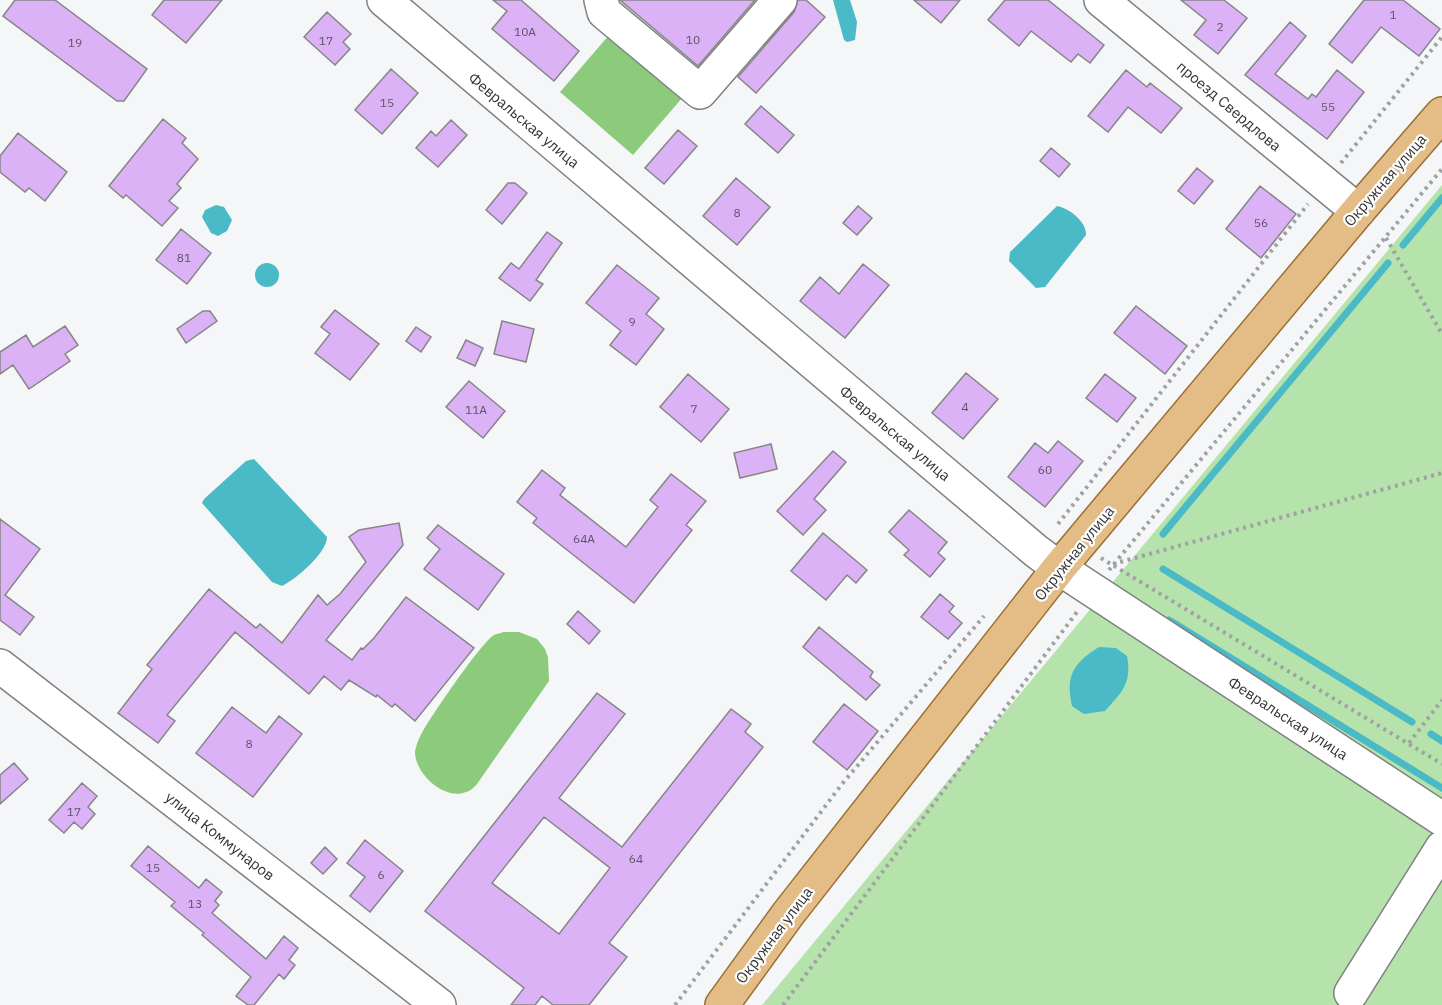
<svg xmlns="http://www.w3.org/2000/svg" width="1442" height="1005" viewBox="0 0 1442 1005" font-family="'IBM Plex Sans',sans-serif">
<rect width="100%" height="100%" fill="#f5f6f8"/>
<!-- green -->
<path fill="#b6e3ab" d="M1442,185V1005H762Z"/>
<!-- forest -->
<path fill="#8bcb7b" d="M610,34L683,97L633,155L560,92Z
M503,632H519L537,639L545,649L548,657L549,681L477,784C474,787 471,791 466,792C445,801 415,774 415,752C416,746 419,737 423,731C433,714 480,644 494,635C495,634 502,633 503,632Z"/>
<!-- water -->
<path fill="#4abac7" d="M833,0H850L857,22L855,40L847,42L844,40Z
M216,205L224,207L232,220L227,231L218,236L211,233L202,217L205,210Z
M1057,206C1069,208 1087,222 1086,235L1045,287L1036,288L1009,261L1010,252Z
M255 275a12 12 0 1 1 24 0a12 12 0 1 1-24 0Z
M254,459L327,537C327,553 296,579 282,586L272,582L202,503L204,499L246,461Z
M1099,647L1116,648L1127,656C1132,684 1122,692 1105,711L1084,714L1072,706C1065,675 1074,663 1099,647Z"/>
<g fill="none" stroke-linecap="round" stroke-linejoin="round">
<!-- stream -->
<path stroke="#4abac7" stroke-width="7" d="M1403,245L1442,198
M1163,534L1388,263
M1163,569L1412,722
M1169,620L1442,788
M1431,734L1442,741"/>
</g>
<!-- building -->
<path fill="#dbb2f5" stroke="#868587" stroke-width="1.5" fill-rule="evenodd" d="M15,0H55L147,69L124,101H117L3,16Z
M164,0H222L186,43L152,15Z
M493,0H521L579,51L554,81L492,29L507,11Z
M620,0H755L698,66Z
M798,0H806L825,17L756,93L738,77L794,12Z
M914,0H960L941,23Z
M1005,0H1048L1104,45L1090,63L1078,54L1071,62L1031,31L1019,46L988,20Z
M1181,0H1224L1247,18L1218,54L1194,35L1206,20Z
M1364,0H1403L1440,29L1419,56L1381,27L1352,63L1329,44Z
M327,12L351,34L343,42L350,49L335,65L304,37Z
M1290,22L1306,36L1275,74L1308,99L1312,94L1316,97L1337,70L1364,92L1327,139L1245,75Z
M391,69L418,93L382,134L355,110Z
M1126,70L1147,87L1150,83L1182,108L1161,133L1128,107L1108,132L1088,116Z
M761,106L794,135L778,153L745,124Z
M163,119L186,138L182,143L198,159L177,184L181,188L169,201L178,208L162,226L126,195L123,198L109,186Z
M451,120L467,135L438,167L416,148L431,131L436,136Z
M678,130L697,146L664,184L645,168Z
M18,133L67,172L45,201L29,188L25,192L0,172V156Z
M1051,148L1070,164L1059,177L1040,161Z
M1197,168L1213,181L1194,204L1178,191Z
M736,178L770,207L737,245L703,216Z
M508,183H515L527,193L502,224L486,210Z
M1260,186L1296,214L1261,258L1226,229Z
M858,206L872,218L857,235L843,223Z
M181,229L211,253L187,284L156,260Z
M547,232L562,243L536,280L543,284L530,301L499,278L511,263L519,269Z
M863,264L889,285L845,338L800,301L820,277L839,294Z
M617,265L659,298L646,314L664,329L636,365L610,345L621,331L586,303Z
M1136,306L1187,346L1165,374L1114,333Z
M335,310L379,344L350,380L315,353L330,334L321,327Z
M203,311H210L217,321L186,343L177,329Z
M502,321L534,329L526,362L494,354Z
M65,326L78,345L65,354L70,361L29,389L13,365L0,374V352L26,335L33,347Z
M416,327L431,337L421,352L406,341Z
M466,340L483,348L475,366L457,358Z
M966,373L998,399L963,439L932,413Z
M688,374L729,409L701,442L660,407Z
M1105,374L1136,398L1117,422L1086,398Z
M469,381L505,411L483,438L446,407Z
M1058,441L1083,461L1045,507L1008,477L1035,443L1048,453Z
M771,444L777,469L740,478L734,453Z
M833,451L846,462L814,499L826,510L803,535L777,511Z
M542,470L565,488L560,495L626,547L658,507L650,500L671,474L706,501L686,525L692,530L634,603L533,523L537,518L517,502Z
M909,510L947,542L938,553L945,559L930,577L904,555L909,550L889,532Z
M0,519L40,549L5,595L34,617L20,635L0,620Z
M399,523L403,545L326,640L352,660L361,648L363,649L374,638L406,597L474,648L415,721L395,704L392,707L377,695L376,697L349,680L341,690L324,676L309,694L235,632L167,715L175,721L158,743L118,713L152,669L147,665L209,589L256,628L260,624L282,643L318,595L327,605L340,594L366,562L349,537L359,530Z
M438,525L504,574L478,610L424,569L440,549L427,538Z
M823,533L867,570L856,583L847,575L826,600L791,571Z
M940,594L954,606L949,612L962,623L948,639L921,617Z
M578,611L600,631L589,644L567,624Z
M819,627L873,672L870,677L880,685L866,700L803,647Z
M597,693L625,714L559,798L622,847L731,709L751,724L745,732L763,747L609,943L627,957L589,1005H553L542,996L535,1005H511L524,988L425,911ZM544,817L610,868L559,934L492,883Z
M844,704L878,731L847,770L813,742Z
M232,707L266,733L279,716L302,734L253,797L196,753Z
M14,763L28,779L0,804V775Z
M82,783L97,796L88,807L95,814L82,829L74,822L64,833L49,820Z
M365,840L403,871L370,912L350,896L365,877L347,863Z
M148,846L199,888L206,879L222,892L215,901L219,905L212,913L266,959L284,936L298,948L289,960L295,965L284,979L279,974L254,1005H248L236,996L251,977L202,935L204,933L171,906L175,902L131,866Z
M325,847L337,859L323,874L311,863Z"/>
<g fill="none" stroke-linecap="round" stroke-linejoin="round">
<!-- minor casing -->
<g stroke="#7f8082" stroke-width="36">
<path id="minor" d="M384,0L1036,551L1059,568L1442,819
M601,0L604,12L700,92L780,0
M1101,0L1358,211
M0,666L439,1005
M1351,993L1442,848"/>
</g>
<!-- major casing -->
<g stroke="#9a6f33" stroke-width="36">
<path id="major" d="M722,1005L788,914L1059,568L1358,211L1442,114"/>
</g>
<!-- path -->
<path stroke="#a0a1a2" stroke-width="4" stroke-dasharray="3 4.5" stroke-linecap="butt" d="M1341,163L1442,37
M1386,238L1442,334
M1058,524L1308,204
M1101,558L1442,764
M1113,564L1442,473
M1109,570L1442,169
M1409,743L1442,700
M675,1005L842,784L984,616
M783,1005L1077,612"/>
<!-- minor -->
<use href="#minor" stroke="#fff" stroke-width="33"/>
<!-- major -->
<use href="#major" stroke="#e4bc85" stroke-width="33"/>
</g>
<g text-anchor="middle" dominant-baseline="central" stroke-width="4.5" stroke-linejoin="round" paint-order="stroke">
<!-- number labels -->
<g font-size="12" fill="#5d5364">
<text x="1393" y="14">1</text>
<text x="1220" y="26">2</text>
<text x="525" y="31">10А</text>
<text x="693" y="39">10</text>
<text x="326" y="40">17</text>
<text x="75" y="42">19</text>
<text x="387" y="102">15</text>
<text x="1328" y="106">55</text>
<text x="737" y="212">8</text>
<text x="1261" y="222">56</text>
<text x="184" y="257">81</text>
<text x="632" y="321">9</text>
<text x="965" y="406">4</text>
<text x="694" y="408">7</text>
<text x="476" y="409">11А</text>
<text x="1045" y="469">60</text>
<text x="584" y="538">64А</text>
<text x="249" y="743">8</text>
<text x="74" y="811">17</text>
<text x="636" y="858">64</text>
<text x="153" y="867">15</text>
<text x="381" y="874">6</text>
<text x="195" y="903">13</text>
</g>
<!-- street labels -->
<g font-size="15" fill="#333334" stroke="#fff">
<text transform="translate(1229 106) rotate(40)">проезд Свердлова</text>
<text transform="translate(524 120) rotate(40)">Февральская улица</text>
<text transform="translate(1385 180) rotate(-49)">Окружная улица</text>
<text transform="translate(895 433) rotate(40)">Февральская улица</text>
<text transform="translate(1074 553) rotate(-51)">Окружная улица</text>
<text transform="translate(1288 718) rotate(33)">Февральская улица</text>
<text transform="translate(220 836) rotate(38)">улица Коммунаров</text>
<text transform="translate(774 935) rotate(-53)">Окружная улица</text>
</g>
</g>
</svg>
